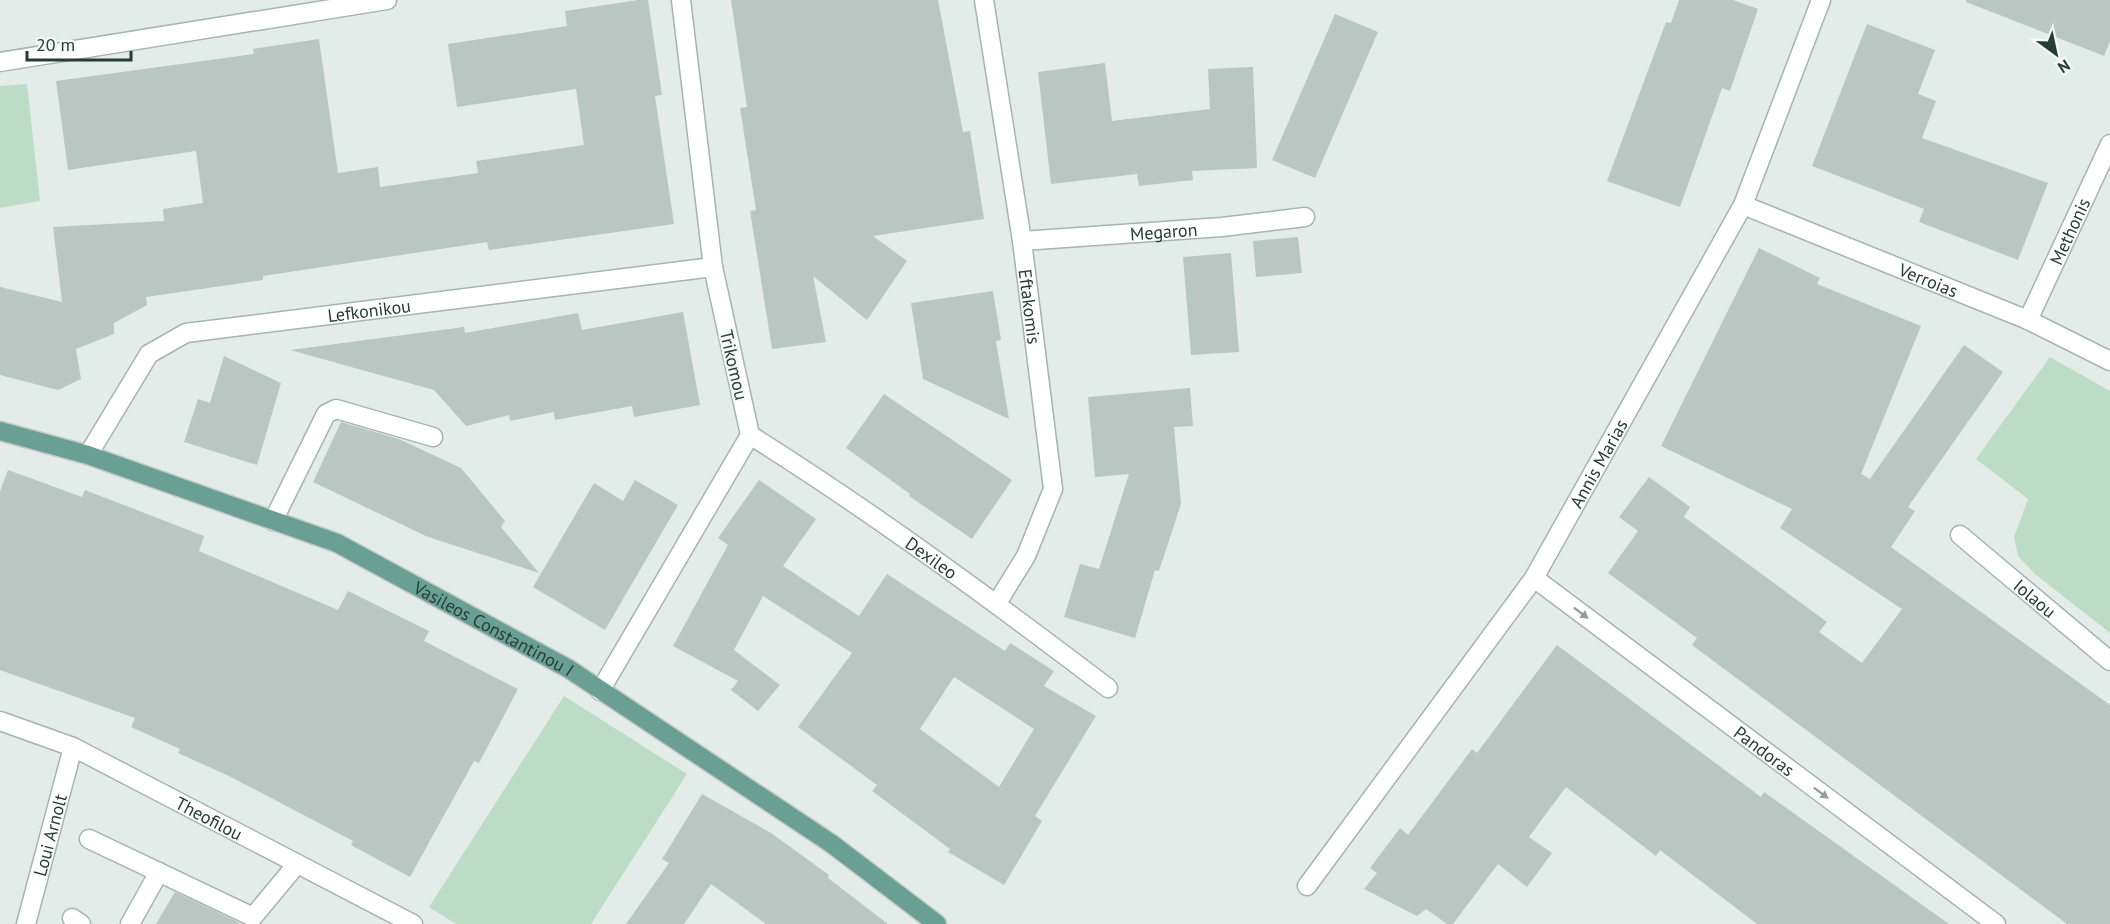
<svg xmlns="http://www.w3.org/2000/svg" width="2110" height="924" viewBox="0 0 2110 924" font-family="'PT Sans',sans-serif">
<rect width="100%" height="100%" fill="#e3ece9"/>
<!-- green -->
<path fill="#bddcc7" d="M27,84L40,201L0,208V86Z
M2050,357L2110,391V633L2035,574L2018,556L2014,537L2028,499L1976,459Z
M564,696L687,774L591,924H456L429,907Z"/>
<!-- building -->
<path fill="#b9c7c2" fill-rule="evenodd" d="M638,0H648L662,95L655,96L674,224L489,250L487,242L263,276V280L146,297L147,305L114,323V334L76,349L81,379L58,390L0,375V287L62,302L53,227L164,221L163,209L203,203L196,151L68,170L56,81L254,54L253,49L319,39L338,173L378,167L380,187L478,173L476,161L584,145L576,89L457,107L448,44L567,26L565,11Z
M731,0H938L963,132L970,131L984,219L873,236L907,261L867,320L813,276L826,342L772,349L750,211L756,210L740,108L747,107Z
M1679,0H1733L1758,9L1730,91L1722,88L1680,207L1607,181L1666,22L1671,23Z
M1966,0H2110V41L2104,56L1966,2Z
M1335,14L1378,32L1315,178L1272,160Z
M1867,24L1935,50L1918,94L1936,101L1922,138L2048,183L2018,260L1919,222L1924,209L1812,166Z
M1105,63L1112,121L1210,109L1208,69L1253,67L1257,168L1192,171L1193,180L1139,186L1137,174L1051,184L1038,72Z
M1298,237L1302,273L1256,277L1253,241Z
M1759,248L1820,278L1817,284L1921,326L1861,474L1870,479L1964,345L2003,372L1908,507L1915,511L1891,547L2110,705V924H2067L1692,645L1697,638L1608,573L1638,531L1619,517L1649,477L1690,507L1684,517L1827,622L1819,632L1862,663L1902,609L1780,528L1792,509L1661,446Z
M1231,253L1239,352L1191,355L1183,257Z
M993,291L1001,340L996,341L1009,419L923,379L911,303Z
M683,312L700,405L634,417L632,406L555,420L554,412L510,421L509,415L466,426L434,390L290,350L464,327L465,333L578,313L582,330Z
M224,356L281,383L257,465L184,442L198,399L210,403Z
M1190,388L1193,426L1174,427L1181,504L1159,571L1155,570L1135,638L1064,617L1080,564L1099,569L1129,474L1095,477L1088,397Z
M884,394L1012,480L972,539L909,496L910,494L846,448Z
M341,422L399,439L461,468L505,521L501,527L539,573L428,537L313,482Z
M8,470L82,497L85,490L204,536L199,551L338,610L348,591L429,631L424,641L518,689L479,763L474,761L410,877L351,845L353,841L229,776L178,753L180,749L131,727L135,718L0,670V491Z
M635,480L678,505L605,630L533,587L594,483L623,501Z
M759,480L816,519L783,566L859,616L887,574L1005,651L1010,643L1054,671L1044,686L1096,716L1035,816L1042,821L1004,885L948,852L950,849L872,791L877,785L798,727L852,653L763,596L734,650L780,685L758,711L731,690L738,681L673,646L728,545L718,538ZM954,677L1034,729L999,787L920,729Z
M1557,645L1761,797L1764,792L1949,924H1757L1660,850L1656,856L1566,787L1529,837L1552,853L1527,887L1498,864L1453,924H1447L1426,909L1417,916L1364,889L1377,873L1370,868L1400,828L1408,835L1472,749L1477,753Z
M702,794L771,833L829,875L828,878L888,924H766L711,884L684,924H626L669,863L662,859Z
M175,892L236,921L240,924H156Z"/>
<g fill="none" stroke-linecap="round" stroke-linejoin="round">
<!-- minor casing -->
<g stroke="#a6b4b0" stroke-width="21">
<g id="minor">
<path id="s1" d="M984,0L1022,241L1053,489L1026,556L997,603"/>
<path d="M0,62L387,0"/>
<path id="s2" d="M1743,205L2028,320L2110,361"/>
<path id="s3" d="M1022,241L1222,227L1305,217"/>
<path id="s4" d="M2028,320L2110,144"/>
<path id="s5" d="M750,435C874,513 992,600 1108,688"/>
<path id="s6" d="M88,455L149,354L186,333L713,267"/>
<path d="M273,521L326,414L336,409L433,437"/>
<path id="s7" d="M1960,535L2110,661"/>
<path id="s8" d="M1534,578L1996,924"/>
<path d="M600,691L750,435L713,267L681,0"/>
<path id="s9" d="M0,721L73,747L413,924"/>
<path d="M89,839L253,917L297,864"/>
<path id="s10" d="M1307,886L1534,578L1743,205L1821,0"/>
<path d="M72,918L81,924"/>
<path id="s11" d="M26,924L73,747"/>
<path d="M130,924L159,872"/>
</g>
</g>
<!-- major casing -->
<g stroke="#c2c9c7" stroke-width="21">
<g id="major">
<path id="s12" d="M0,431L88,455L337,543L569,669L832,844L937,924"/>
</g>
</g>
<!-- minor -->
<use href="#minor" stroke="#fff" stroke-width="18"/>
<!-- major -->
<use href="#major" stroke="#6aa094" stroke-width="18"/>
</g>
<!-- one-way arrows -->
<defs><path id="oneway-solid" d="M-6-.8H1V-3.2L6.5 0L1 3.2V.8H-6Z" transform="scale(1.5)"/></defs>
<g fill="#929e9b">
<use href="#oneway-solid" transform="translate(1581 613) rotate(37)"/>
<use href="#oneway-solid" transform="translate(1821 793) rotate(37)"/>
</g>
<g text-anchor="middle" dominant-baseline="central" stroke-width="4.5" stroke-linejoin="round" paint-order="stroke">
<!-- street labels -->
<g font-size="18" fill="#243d37" stroke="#f4f9f7">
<text stroke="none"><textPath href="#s3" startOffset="142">Megaron</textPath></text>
<text stroke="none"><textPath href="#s4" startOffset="98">Methonis</textPath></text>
<text stroke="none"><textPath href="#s2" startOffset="200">Verroias</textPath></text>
<text stroke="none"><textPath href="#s1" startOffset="310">Eftakomis</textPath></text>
<text stroke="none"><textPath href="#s6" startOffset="345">Lefkonikou</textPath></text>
<text transform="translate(734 365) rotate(77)">Trikomou</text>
<text stroke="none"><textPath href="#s10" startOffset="514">Annis Marias</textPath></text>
<text stroke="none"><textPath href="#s5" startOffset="219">Dexileo</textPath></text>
<text stroke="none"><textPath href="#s7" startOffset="98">Iolaou</textPath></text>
<text stroke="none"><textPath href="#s12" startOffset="534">Vasileos Constantinou I</textPath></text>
<text stroke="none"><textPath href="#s8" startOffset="288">Pandoras</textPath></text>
<text stroke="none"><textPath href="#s9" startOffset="231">Theofilou</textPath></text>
<text stroke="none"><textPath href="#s11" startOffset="92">Loui Arnolt</textPath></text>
</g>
</g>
<!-- north arrow -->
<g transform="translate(2056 54) rotate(147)" stroke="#f4f9f7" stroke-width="4.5" paint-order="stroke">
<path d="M0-4.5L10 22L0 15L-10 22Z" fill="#243d37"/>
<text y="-9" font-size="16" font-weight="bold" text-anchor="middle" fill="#243d37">N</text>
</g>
<!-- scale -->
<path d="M27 51v9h104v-9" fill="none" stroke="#243d37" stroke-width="3"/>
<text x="36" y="51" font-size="18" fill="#243d37" stroke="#f4f9f7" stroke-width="4.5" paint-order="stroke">20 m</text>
</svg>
